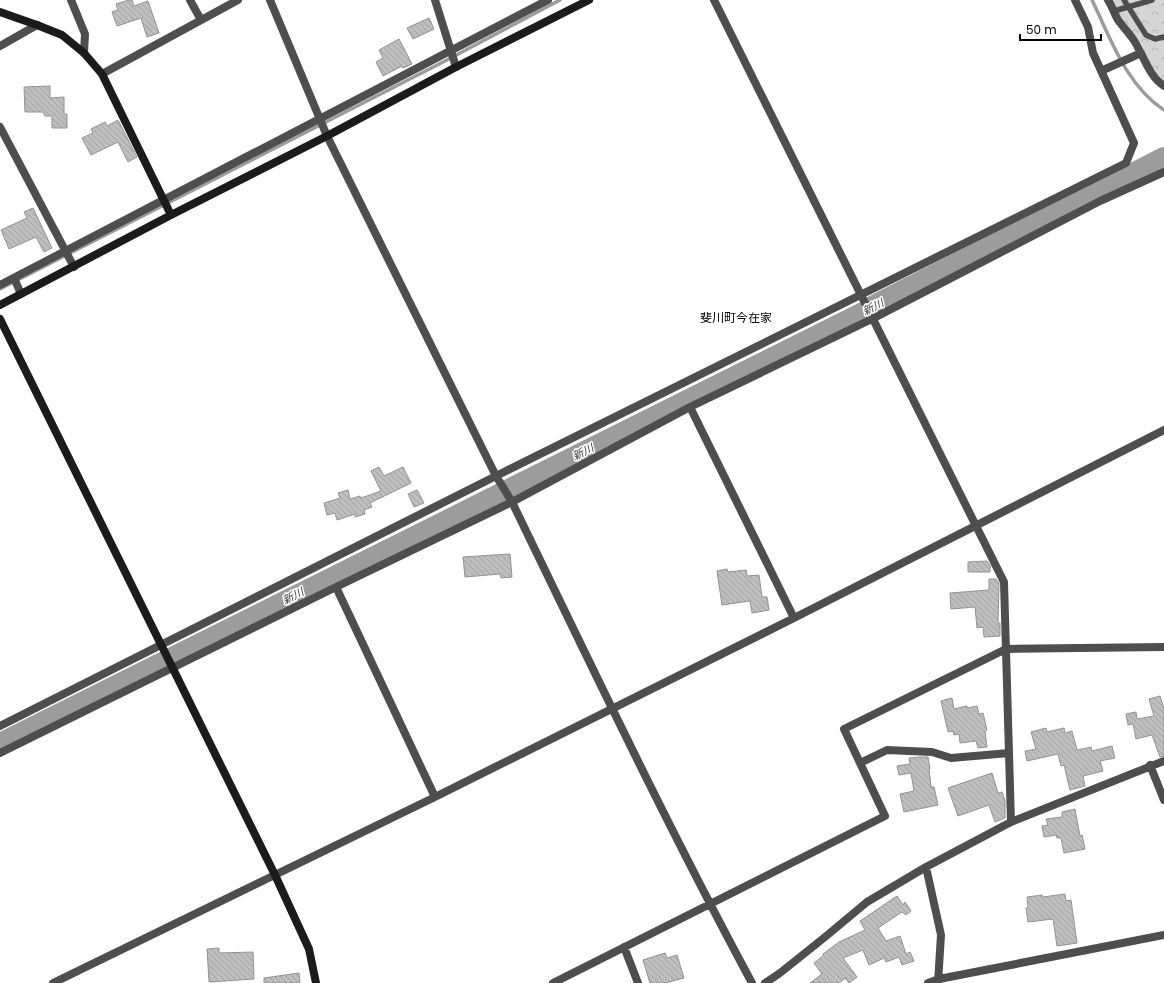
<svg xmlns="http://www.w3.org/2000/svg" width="1164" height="983" viewBox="0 0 1164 983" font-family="Poppins,'Noto Sans JP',sans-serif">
<defs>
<pattern id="park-crowns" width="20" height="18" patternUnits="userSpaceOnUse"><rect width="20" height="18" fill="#d5d5d5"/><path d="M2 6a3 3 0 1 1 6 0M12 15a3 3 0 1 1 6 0" fill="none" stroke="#b5b5b5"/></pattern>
<pattern id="building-back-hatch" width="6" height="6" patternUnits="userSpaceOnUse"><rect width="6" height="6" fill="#bebebe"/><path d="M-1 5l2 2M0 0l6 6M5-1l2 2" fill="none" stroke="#a2a2a2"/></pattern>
</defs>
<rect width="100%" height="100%" fill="#fff"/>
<!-- park -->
<path fill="url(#park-crowns)" d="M1111,0H1164V81L1152,68L1141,43L1121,19Z"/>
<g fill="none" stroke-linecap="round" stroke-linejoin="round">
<!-- stream -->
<path stroke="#9c9c9c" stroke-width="3.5" d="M1092,0C1111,39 1126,85 1164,110
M0,289L445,61L560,0"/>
<!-- river -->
<path stroke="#9c9c9c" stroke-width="20" d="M0,743L871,308L872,306L1164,157"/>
</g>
<!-- building -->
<path fill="url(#building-back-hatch)" stroke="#929292" d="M129,0H132L134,6L148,1L159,33L147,37L141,18L117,26L112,12L118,10L116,4Z
M429,18L434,29L413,39L407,28Z
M399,39L412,64L403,68L402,66L383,76L376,62L383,58L379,50Z
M50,86V98L64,97V114H67V128H52V116H45L43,112H25L24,87Z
M118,120L137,157L128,162L118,142L91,155L82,138L93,133L91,129L105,122L107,126Z
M33,208L52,248L44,252L36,237L9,249L1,230L27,218L24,212Z
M379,467L384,476L403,467L411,483L370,503L372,507L364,510L365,514L355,517V514L337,520L335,513L327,515L324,503L340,498L338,493L348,490L350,499L360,496L361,498L381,491L371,471Z
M417,490L424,503L414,507L408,494Z
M510,554L512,577L501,578L500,574L465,577L463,557Z
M987,561L990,565V572H968V562Z
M727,569L728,572L746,570L747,576L759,575L762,597H767L769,610L752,613L750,601L722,605L717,571Z
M989,579H996L999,583L998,623H1000V636L984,637L983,627L977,628L975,607L951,609L950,593L989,590Z
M1160,696L1164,709V756L1160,757L1152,735L1136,739L1133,724L1128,725L1126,714L1136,712L1137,719L1154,716L1149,699Z
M952,698L954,709L967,706L968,708L977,706L979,714L983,713L987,730L985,731L987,747L978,748L976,741L960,743L959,734L954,735L953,731L948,732L941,701Z
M1046,728L1047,732L1064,728L1065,733L1072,731L1077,750L1091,747L1092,751L1112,746L1115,758L1100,761L1103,771L1083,776L1085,786L1070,790L1064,765L1061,766L1058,754L1027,761L1025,751L1036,749L1031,732Z
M919,757H928L930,769H929L931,787H934L938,805L904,812L900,794L914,791L911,773L899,775L897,766L910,764L909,758Z
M992,773L998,793L1002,792L1005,800V818L995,822L989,805L958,816L948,788Z
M1075,809L1080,836L1082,835L1085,849L1064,853L1061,838H1057L1056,835L1044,837L1042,826L1048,825L1046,819L1062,817V812Z
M1065,894L1066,901L1071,900L1077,943L1057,946L1053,919L1028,922L1026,908L1028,907L1027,897L1042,895L1043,897Z
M897,896L903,905L905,902L911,911L906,915L902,912L878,928L886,941L900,936L906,954L910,952L914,961L902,965L899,957L886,962L884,958L869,965L863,950L843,958L857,977L849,983L845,978L839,983H810L822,974L814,963L824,955L823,954L839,942L865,930L860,921Z
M219,948V953L253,952L254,979L209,982L207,949Z
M665,953L667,958L677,955L684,978L665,983H650L643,960Z
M299,973L300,983H264V978Z"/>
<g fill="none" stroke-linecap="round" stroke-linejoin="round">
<!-- lane -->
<path stroke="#4e4e4e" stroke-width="5.5" d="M1124,0L1146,35L1155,39L1164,37
M1114,11L1152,0"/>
<!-- street -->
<path stroke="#4e4e4e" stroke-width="8" d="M71,0L85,34L84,53
M190,0L201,20
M270,0L327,136L496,476L512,502C590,663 667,825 752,983
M435,0L456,67
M714,0L1004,582L1011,822
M1108,0C1112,6 1114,13 1118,20C1123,27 1130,34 1135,42C1144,57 1149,76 1164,86
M0,46L37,25
M1101,71L1141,53
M102,74L238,0
M0,127L74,267
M14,278L21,294
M0,285L548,0
M690,407L794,618
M336,587L435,797
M0,726L496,476L1126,163L1134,143L1093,53L1088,27L1075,0
M0,753L336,587L512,502L690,407L874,318L1100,201L1164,172
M860,763L887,750L932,752L951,758L1009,753
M1150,765L1164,800
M926,867L941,935L938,983
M624,947L638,983
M53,983L435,797L794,618L1164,430
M553,983L885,816L844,729L1006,649L1164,647
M765,983L780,973L825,937L867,902L926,867L1011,822L1164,761
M928,983L939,979L1164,935"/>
<!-- secondary -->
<path stroke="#1b1b1b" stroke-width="8" d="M0,12L37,25L62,35L84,53L102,74L171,215
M0,305L171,215L327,136L456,67L589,0
M0,319L275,875L309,949L316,983"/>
</g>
<g text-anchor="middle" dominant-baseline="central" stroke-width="3" stroke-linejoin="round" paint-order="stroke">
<!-- water labels -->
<g font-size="11" font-style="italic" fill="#3d3d3d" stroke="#fff">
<text transform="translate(873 307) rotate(-27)">新川</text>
<text transform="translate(583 452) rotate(-27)">新川</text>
<text transform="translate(293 596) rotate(-27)">新川</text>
</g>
<!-- quarter labels -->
<g font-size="12" fill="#000" stroke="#fff">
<text x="736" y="317">斐川町今在家</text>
</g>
</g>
<!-- scale -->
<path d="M1020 34v6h81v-6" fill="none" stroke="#000000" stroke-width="2"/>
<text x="1026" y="34" font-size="12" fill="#000000" stroke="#ffffff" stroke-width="3" paint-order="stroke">50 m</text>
</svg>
